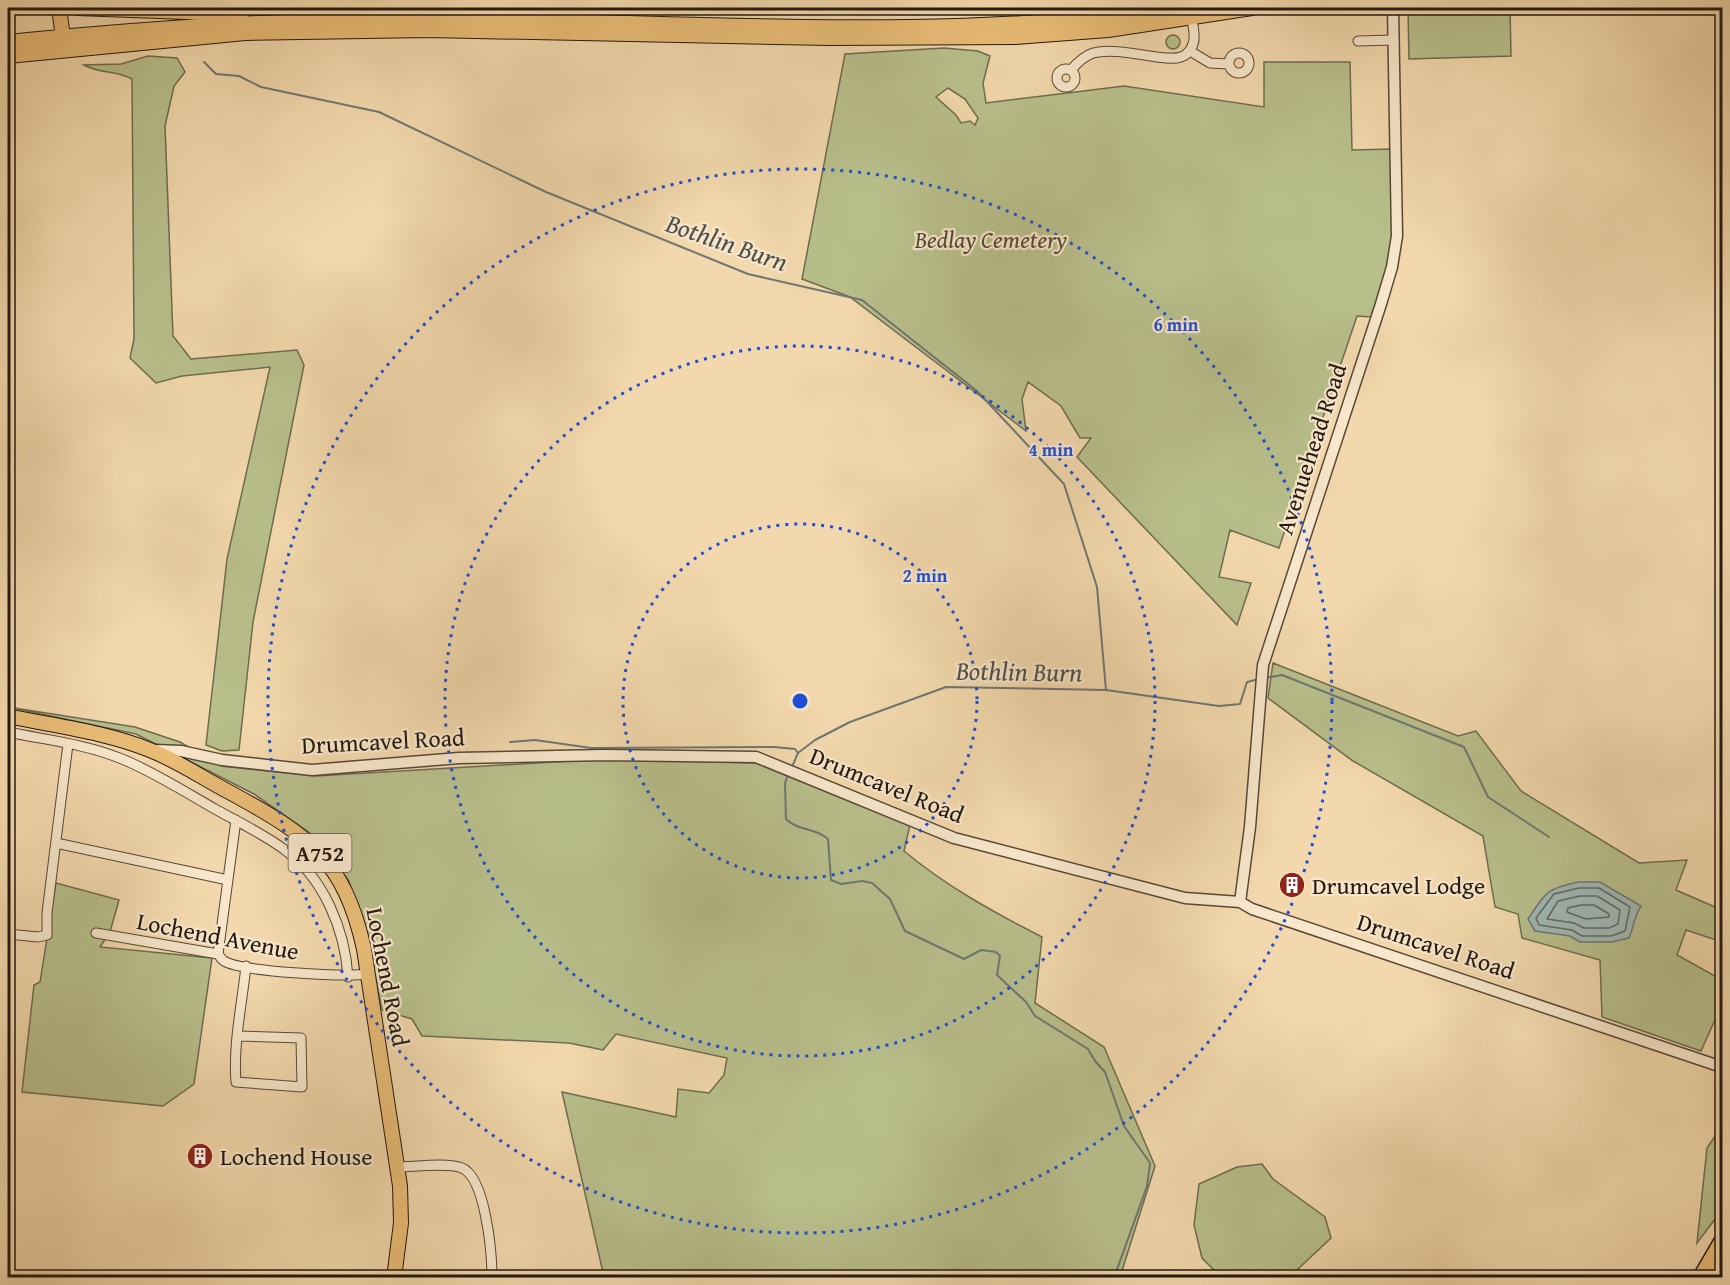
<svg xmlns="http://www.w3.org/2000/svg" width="1730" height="1285" viewBox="0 0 1730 1285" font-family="'Gentium Book Plus',serif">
<rect width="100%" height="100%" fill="#f2d8ac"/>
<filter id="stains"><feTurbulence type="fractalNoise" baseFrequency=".00333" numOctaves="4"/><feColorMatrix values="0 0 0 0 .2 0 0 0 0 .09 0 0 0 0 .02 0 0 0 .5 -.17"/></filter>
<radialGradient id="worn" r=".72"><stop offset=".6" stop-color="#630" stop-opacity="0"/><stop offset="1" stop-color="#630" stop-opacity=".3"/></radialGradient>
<!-- green -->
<path fill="#b8bf8b" stroke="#6e6c4f" stroke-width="1.5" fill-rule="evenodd" d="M556,8H797L795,13Z
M869,8H1055L865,13Z
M1408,8H1510L1511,56L1409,59Z
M1166 42a7 7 0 1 1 14 0a7 7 0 1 1-14 0Z
M944,48L978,51L990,56L983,83L986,103L1124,86L1264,107V62H1350L1352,150L1391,149L1392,249L1371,317L1357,316L1279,548L1230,530L1219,577L1251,583L1237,625L1077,457L1091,438H1080L1061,406L1028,382L1022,399L1026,431L850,297L802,279L845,54ZM948,88L965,99L978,118L975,125L970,121L961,123L956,115L936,97Z
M148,56L177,58L185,72L174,86L165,126L173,336L191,359L297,350L304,365L253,622L239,750L222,751L206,745L227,559L270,367L182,376L156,383L130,358L134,339L132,79C116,70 100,74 84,65L121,64Z
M1273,663L1458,736L1476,731L1521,791L1639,863L1687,860L1676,890L1722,910V942L1686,930L1677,955L1722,980V1004L1701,1051L1602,1017L1600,960L1522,938L1518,914L1495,907L1483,836L1353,761L1268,698Z
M8,707L135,727L180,742L221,766L316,776L604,759L756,763L910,825L904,851C946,886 993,912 1042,937L1035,1003L1104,1047L1155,1166L1120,1277H604L562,1092L676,1117L678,1089L709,1093L724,1075L727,1058L616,1034L603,1050L569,1043L422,1036L412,1019L382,1010L371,958L349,881L317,838L254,794L136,734Z
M56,883L119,900L110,932L100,947L212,958L194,1084L163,1106L22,1092L34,985L40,982Z
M1722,1126V1210L1697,1243L1707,1148Z
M1262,1164L1273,1179L1325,1217L1331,1238L1298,1269L1294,1277H1221L1202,1258L1194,1225L1199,1184L1237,1167Z"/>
<!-- water -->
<path fill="#9fb7b4" stroke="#6d7774" stroke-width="1.5" d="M1578,882H1600L1641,906C1634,917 1634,926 1629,938L1612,942H1580L1570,936L1535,931L1528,919C1546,892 1546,889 1578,882Z"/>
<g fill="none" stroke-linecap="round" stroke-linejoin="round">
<!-- shore -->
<path stroke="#616864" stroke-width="1.5" d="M1579,888H1599L1630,907L1625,931L1611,936H1582L1572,930L1539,925L1536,918L1554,894Z
M1580,896H1597L1620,910L1618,924L1609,928H1584L1574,923L1547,919L1558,901Z
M1581,905H1594L1609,914V917L1586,919L1567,912L1568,908Z"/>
<!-- stream -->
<path stroke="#6d7774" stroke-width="2" d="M204,62L216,74L239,76L261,87L379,112L546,192L748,274L862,300L977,391L1064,484L1097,587L1106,690L946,687L850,722L815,740L798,753L792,767
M1265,678L1282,675L1464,747L1488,797L1549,837
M1106,690L1219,706L1240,704L1247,682L1259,679
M510,742L535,740L591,748L774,747L795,749L798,753
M788,775L785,783L786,819C798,831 816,828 828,839L831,880L841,884L862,881L872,883L890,899L905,931L964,959L981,950L996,952L1000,956L997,975L1026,1002L1035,1016L1088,1049L1095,1061L1105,1072L1124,1126L1150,1163L1147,1186L1114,1278"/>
<!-- minor casing -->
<g stroke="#574839" stroke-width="11">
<path id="minor" d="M1358,41L1394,40
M1190,51L1210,63L1229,64
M1229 63a10 10 0 1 1 20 0a10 10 0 1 1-20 0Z
M1057 78a9 9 0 1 1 18 0a9 9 0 1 1-18 0Z
M1071,70C1077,63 1084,56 1093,53C1121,46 1164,63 1181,57C1188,55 1193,47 1194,40C1195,29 1191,18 1190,8
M8,732C46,740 86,744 122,759C154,772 185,792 215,809C238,822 264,834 285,850C324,878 345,930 348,977
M56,843L228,880
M96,933L218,954C220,957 221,959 224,961C242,972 345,977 368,974
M8,934L38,937L47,935V913L68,744
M218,954L236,820
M238,1036L301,1038L302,1087L236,1082C233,1044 242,1004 246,966
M397,1167C413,1167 448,1162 462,1168C486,1178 492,1255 492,1278"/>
</g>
<!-- tertiary casing -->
<g stroke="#574839" stroke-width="13">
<path id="tertiary" d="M155,750L181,751L222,760L312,770L459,758L605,755L756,757L954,838L1185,898L1240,902L1252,909L1722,1067
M1240,902L1250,827L1263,665L1381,304L1392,267L1397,236L1393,8"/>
</g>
<!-- primary casing -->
<g stroke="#231813" stroke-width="16">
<path id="primary" d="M59,8L64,44
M77,8L241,14
M8,42C149,28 289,18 431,19C680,20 931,43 1179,8
M8,56L245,33L428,30L829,38L1015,37L1108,30L1252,8
M8,716C54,726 106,732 150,750C178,761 204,779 231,793C308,835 344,859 364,949L400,1186L401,1223L394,1278"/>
</g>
<!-- motorway casing -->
<g stroke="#231813" stroke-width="19">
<path id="motorway" d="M1701,1278L1722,1242
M1716,1278L1722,1267"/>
</g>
<!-- minor -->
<use href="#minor" stroke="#f7e6c9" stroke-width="9"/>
<!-- tertiary -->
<use href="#tertiary" stroke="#f7e6c9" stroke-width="10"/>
<!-- primary -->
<use href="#primary" stroke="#e9bc76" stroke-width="14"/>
<!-- motorway -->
<use href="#motorway" stroke="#e9bc76" stroke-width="16"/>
</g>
<!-- distance rings -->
<g fill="none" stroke="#1d4ed8" stroke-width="3" stroke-dasharray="3 6">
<circle cx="800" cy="701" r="177"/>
<circle cx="800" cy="701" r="355"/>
<circle cx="800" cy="701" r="532"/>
</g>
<!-- icons -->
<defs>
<g id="building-disc" transform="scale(1.35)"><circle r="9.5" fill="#8f2418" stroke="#f7e6c9"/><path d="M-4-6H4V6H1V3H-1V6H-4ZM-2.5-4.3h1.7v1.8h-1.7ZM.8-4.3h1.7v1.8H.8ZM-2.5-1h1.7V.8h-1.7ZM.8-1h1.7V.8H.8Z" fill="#fff"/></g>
</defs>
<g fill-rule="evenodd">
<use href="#building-disc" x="1292" y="885"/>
<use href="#building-disc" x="200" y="1156"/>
</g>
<g text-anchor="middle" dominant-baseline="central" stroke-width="4.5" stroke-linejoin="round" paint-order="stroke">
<!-- shield labels -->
<rect fill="#f7e6c9" stroke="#63564a" stroke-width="1.5" x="288.5" y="834" width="63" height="38" rx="4.5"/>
<g font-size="22" font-weight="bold" fill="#231813">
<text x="320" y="853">A752</text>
</g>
<!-- park labels -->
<g font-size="24" font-style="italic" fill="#504a37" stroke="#f7e6c9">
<text x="991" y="239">Bedlay Cemetery</text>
</g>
<!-- street labels -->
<g font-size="24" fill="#231813" stroke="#f7e6c9">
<text transform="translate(1311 449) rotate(-72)">Avenuehead Road</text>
<text transform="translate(383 741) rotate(-3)">Drumcavel Road</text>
<text transform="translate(887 785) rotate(22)">Drumcavel Road</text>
<text transform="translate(218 936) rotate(11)">Lochend Avenue</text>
<text transform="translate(1436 946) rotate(18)">Drumcavel Road</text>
<text transform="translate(388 977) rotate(79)">Lochend Road</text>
</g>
<!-- poi labels -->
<g font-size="24" fill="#231813" stroke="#f7e6c9" text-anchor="start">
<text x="1312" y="885">Drumcavel Lodge</text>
<text x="220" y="1156">Lochend House</text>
</g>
<!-- water labels -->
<g font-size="26" font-style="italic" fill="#4e504b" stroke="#f7e6c9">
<text transform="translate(727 242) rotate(19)">Bothlin Burn</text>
<text transform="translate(1019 671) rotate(1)">Bothlin Burn</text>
</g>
</g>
<circle cx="800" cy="701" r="9" fill="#1d4ed8" stroke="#f7e6c9" stroke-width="3"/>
<g font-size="18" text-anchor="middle" font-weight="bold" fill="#1d4ed8" stroke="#f7e6c9" stroke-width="4.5" stroke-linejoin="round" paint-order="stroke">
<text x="1176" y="331">6 min</text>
<text x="1051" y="456">4 min</text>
<text x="925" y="582">2 min</text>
</g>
<!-- margin -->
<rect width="1730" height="1285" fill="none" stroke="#f2d8ac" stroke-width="30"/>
<rect x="9" y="9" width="1712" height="1267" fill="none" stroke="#231813" stroke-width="3"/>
<rect x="15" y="15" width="1700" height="1255" fill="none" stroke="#231813" stroke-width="1.5"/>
<rect width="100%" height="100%" filter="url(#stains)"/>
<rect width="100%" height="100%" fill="url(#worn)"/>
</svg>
